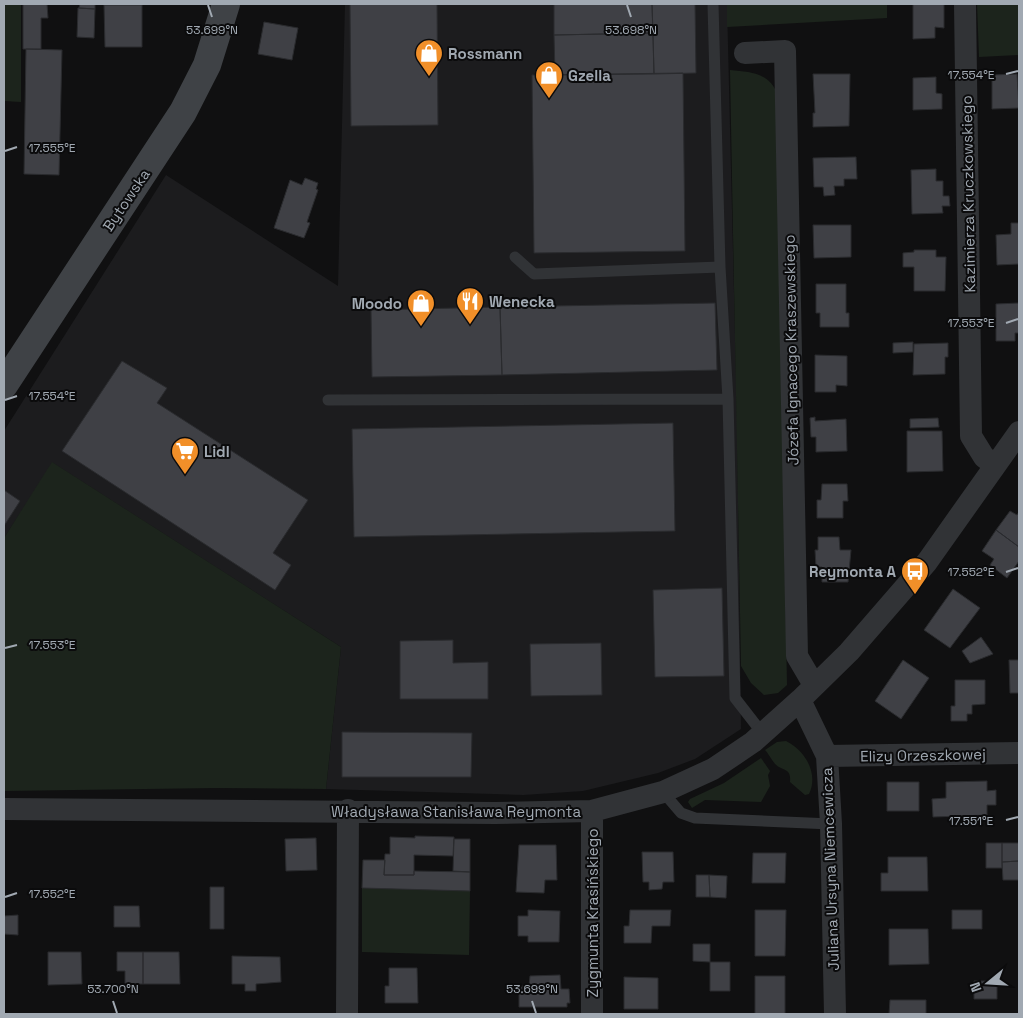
<svg xmlns="http://www.w3.org/2000/svg" width="1023" height="1018" viewBox="0 0 1023 1018" font-family="'Space Grotesk',sans-serif">
<rect width="100%" height="100%" fill="#101011"/>
<!-- built -->
<path fill="#1c1c1e" d="M345,4H727L737,417L741,729L695,759L658,773L583,791L523,795L326,789L341,647L53,463L4,538V431L166,175L338,286Z"/>
<!-- green -->
<path fill="#1c241c" d="M4,4H21V102L4,101Z
M727,4H887V18L727,27Z
M977,4H1019V55L979,57Z
M730,70C749,72 767,72 776,91L787,685L778,693L764,695L751,683L741,666Z
M52,462L341,647L326,789L215,788L4,791V538Z
M786,741C805,750 819,774 809,794L805,795L790,782C791,771 787,771 779,767C774,765 769,754 765,750L777,742Z
M761,758L770,771L768,775L770,786L761,802L705,800L692,808L688,802L690,799L724,783Z
M362,888L470,891L469,955L362,952Z"/>
<!-- building -->
<path fill="#3f4045" stroke="#2a2b2e" d="M23,4H47L48,18H41V49H23Z
M80,4H95V9L79,8Z
M350,4H437L438,125L351,126Z
M554,4H652L653,33L554,35Z
M652,4H695L696,73L654,74Z
M913,4H944V28L935,27V38L913,39Z
M104,5H142V47H105Z
M78,8L95,9L94,38L77,37Z
M264,22L298,28L292,60L258,54Z
M653,33L654,74L555,75L554,35Z
M26,49L62,50L59,175L24,174Z
M683,73L685,251L534,253L532,75Z
M813,74H850L849,126L813,127V113H815Z
M1017,74L1019,108L992,109V75Z
M936,77V93L942,94V109L913,110V78Z
M856,157L857,179H844V186H834L835,195L824,196L823,187H814L813,158Z
M936,169V181H943V196H949L950,206H942L943,213L912,214L911,170Z
M305,178L318,183L316,189L318,190L307,222L310,223L304,238L274,228L290,180L302,185Z
M1011,223H1019V264L997,265L996,235L1011,234Z
M813,225H851V257L814,258Z
M914,250H936V257H946L945,291H914V267H903V253L914,252Z
M816,284H846V313H849V327H820V313H816Z
M715,303L717,370L502,375L500,307Z
M1019,303V333H1015V341H996V304Z
M500,307L502,375L372,377L371,310Z
M913,342V352L893,353V343Z
M948,343V357H945V374L913,375L914,344Z
M815,355L847,356V386L836,385V392H815Z
M122,361L167,388L157,403L308,500L273,553L291,565L275,590L62,451Z
M815,417V421L846,419L847,451L816,452V437H811L810,418Z
M938,418L939,427L910,428V419Z
M673,423L675,531L354,537L352,429Z
M907,431H942L943,471L907,472Z
M822,484H847L848,501H843V518H817V500H821Z
M4,490L20,501L4,526Z
M1010,511L1017,515L1019,512V547L996,530Z
M996,530L1019,547V561L1007,578L990,565L994,559L982,551Z
M818,537H839L840,550H851L848,582H822V567H816L815,550H818Z
M722,588L724,676L655,677L653,590Z
M953,589L980,608L950,648L924,630Z
M981,637L993,654L970,663L962,651Z
M453,640V663L488,662V699H400V641Z
M601,643L602,695L531,696L530,644Z
M903,660L929,678L901,719L875,701Z
M1009,660H1019V693H1010Z
M955,680H985V704L972,705V714H967V721H951V706H955Z
M342,732L472,733L471,777H342Z
M987,781V791L996,790V805H987V815L933,817L932,799L946,798V782Z
M887,782H919V811H887Z
M415,836L454,837L453,856L414,855V875H384L385,854H390V837L415,838Z
M316,838L317,870L286,871L285,839Z
M454,839H470V872L453,871Z
M986,843H1002V868H986Z
M1002,843H1019V861L1002,862Z
M519,845H556L557,880H545L544,893L516,892Z
M642,852H673L674,882H663L662,889L649,890V882H643Z
M753,853H786L785,883H752Z
M888,857H927L928,891H881V873H888Z
M363,860H385L384,875H414V871L470,872V891L362,888Z
M1019,861V880H1003L1002,862Z
M696,875H709L710,897H696Z
M709,875L727,876L726,898L710,897Z
M210,887H224V929H210Z
M114,906H139L140,927H114Z
M528,910L560,911L559,942H528V936H518V916H528Z
M630,910H671L670,926H652L651,943H624V926H629Z
M755,910H786L785,956H755Z
M952,910H982V929H952Z
M18,915V935L4,934V916Z
M889,929H928L929,964L889,965Z
M693,944H710V962L693,961Z
M48,952H81L82,984L48,985Z
M117,952H143V984H125V971H117Z
M143,952H179L180,984H143Z
M232,956L280,957L281,982L256,984V991H245V984H232Z
M710,962H730V991H710Z
M389,968H417L418,1003H385V986H389Z
M560,975L561,989H569L570,1003H567V1007H519V986H529L530,976Z
M755,976H785V1014H755Z
M624,977L658,978V1009H624Z
M974,981H997V999H974Z
M890,1000H926V1014H889Z"/>
<g fill="none" stroke-linecap="round" stroke-linejoin="round">
<!-- lane -->
<path stroke="#313336" stroke-width="11" d="M713,4L720,267L728,399L735,698L763,734
M515,257L534,274L720,267
M328,400L728,399
M663,792L681,813L695,818L831,824"/>
<!-- street -->
<path stroke="#313336" stroke-width="22" d="M965,4L971,436L984,457L995,465
M745,53L785,51L797,656L814,685
M800,700L827,756L831,824L835,1014
M827,756L1019,753
M4,809L495,813L592,811L663,792L713,769L753,742L800,700L849,652L927,562L1019,432
M592,811V1014
M347,1014L348,810"/>
<!-- secondary -->
<path stroke="#3f4246" stroke-width="28" d="M4,385L183,112L207,65L226,4"/>
</g>
<!-- ticks -->
<path fill="none" stroke="#a1a9b2" stroke-width="2" d="M208,5L212,17M627,5L631,17M1006,74L1018,71M5,151L17,147M1006,323L1018,319M5,400L17,396M1006,572L1018,568M5,648L17,645M1006,820L1018,817M5,897L17,893M113,1001L117,1013M532,1001L536,1013"/>
<!-- icons -->
<defs>
<g id="shop-pin" transform="scale(1.4375)"><path d="M0 17L-7.5 6A9.5 9.5 0 1 1 7.5 6Z" fill="#f18f29" stroke="#0b0b0c"/><path d="M-5-2.5h2.3a2.7 3.5 0 0 1 5.4 0H5L5.5 6h-11ZM-1.5-2.5h3a1.5 2.3 0 0 0-3 0Z" fill="#fff"/></g>
<g id="restaurant-pin" transform="scale(1.4375)"><path d="M0 17L-7.5 6A9.5 9.5 0 1 1 7.5 6Z" fill="#f18f29" stroke="#0b0b0c"/><path d="M-5-6h1v4h1v-4h1v4h1v-4h1v5L-1.5 .5V6h-2V.5L-5-1ZM5-6V6H3V1.5H1.5Q1.5-4 5-6Z" fill="#fff"/></g>
<g id="supermarket-pin" transform="scale(1.4375)"><path d="M0 17L-7.5 6A9.5 9.5 0 1 1 7.5 6Z" fill="#f18f29" stroke="#0b0b0c"/><path d="M-6-5.5h2.5l.6 2H6L4.5 2H-2.5L-4.4-4H-6ZM-1.5 3.2a1.3 1.3 0 1 0 .1 0ZM3 3.2a1.3 1.3 0 1 0 .1 0Z" fill="#fff"/></g>
<g id="bus-pin" transform="scale(1.4375)"><path d="M0 17L-7.5 6A9.5 9.5 0 1 1 7.5 6Z" fill="#f18f29" stroke="#0b0b0c"/><path d="M-5-6H5V4H4V6H2V4H-2V6H-4V4H-5ZM-3.5-4V0h7V-4ZM-3.5 1.2v1.5H-2V1.2ZM2 1.2v1.5H3.5V1.2Z" fill="#fff"/></g>
</defs>
<g fill-rule="evenodd">
<use href="#shop-pin" x="429" y="53"/>
<use href="#shop-pin" x="549" y="75"/>
<use href="#restaurant-pin" x="470" y="301"/>
<use href="#shop-pin" x="421" y="303"/>
<use href="#supermarket-pin" x="185" y="451"/>
<use href="#bus-pin" x="915" y="571"/>
</g>
<g text-anchor="middle" dominant-baseline="central" stroke-width="4" stroke-linejoin="round" paint-order="stroke">
<!-- poi labels -->
<g font-size="15" font-weight="bold" fill="#a1a9b2" stroke="#0b0b0c" text-anchor="start">
<text x="448" y="53">Rossmann</text>
<text x="568" y="75">Gzella</text>
<text x="489" y="301">Wenecka</text>
<text x="402" y="303" text-anchor="end">Moodo</text>
<text x="204" y="451">Lidl</text>
<text x="896" y="571" text-anchor="end">Reymonta A</text>
</g>
<!-- street labels -->
<g font-size="15" fill="#a1a9b2" stroke="#0b0b0c">
<text transform="translate(968 194) rotate(-91)">Kazimierza Kruczkowskiego</text>
<text transform="translate(126 200) rotate(-56)">Bytowska</text>
<text transform="translate(791 350) rotate(-91)">Józefa Ignacego Kraszewskiego</text>
<text transform="translate(923 755) rotate(-1)">Elizy Orzeszkowej</text>
<text x="456" y="811">Władysława Stanisława Reymonta</text>
<text transform="translate(830 869) rotate(-92)">Juliana Ursyna Niemcewicza</text>
<text transform="translate(592 913) rotate(-90)">Zygmunta Krasińskiego</text>
</g>
</g>
<g font-size="12" text-anchor="middle" fill="#a1a9b2" stroke="#0b0b0c" stroke-width="4" stroke-linejoin="round" paint-order="stroke">
<text x="212" y="34">53.699°N</text>
<text x="631" y="34">53.698°N</text>
<text x="971" y="79">17.554°E</text>
<text x="52" y="152">17.555°E</text>
<text x="971" y="327">17.553°E</text>
<text x="52" y="400">17.554°E</text>
<text x="971" y="576">17.552°E</text>
<text x="52" y="649">17.553°E</text>
<text x="971" y="825">17.551°E</text>
<text x="52" y="898">17.552°E</text>
<text x="113" y="993">53.700°N</text>
<text x="532" y="993">53.699°N</text>
</g>
<!-- border -->
<rect width="1023" height="1018" fill="none" stroke="#a1a9b2" stroke-width="10"/>
<!-- north arrow -->
<g transform="translate(988 983) rotate(252)" stroke="#0b0b0c" stroke-width="4" paint-order="stroke">
<path d="M0-4L9 19L0 12L-9 19Z" fill="#a1a9b2"/>
<text y="-8" font-size="14" font-weight="bold" text-anchor="middle" fill="#a1a9b2">N</text>
</g>
</svg>
